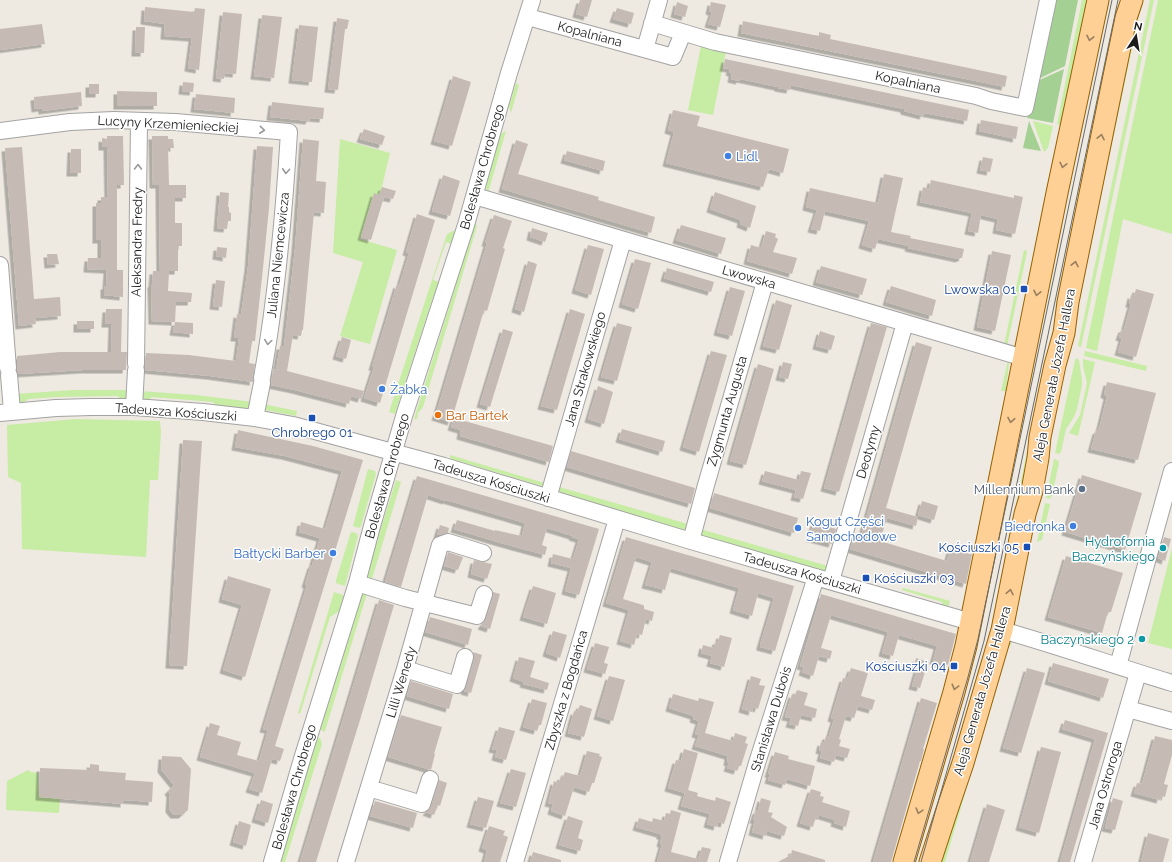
<svg xmlns="http://www.w3.org/2000/svg" width="1172" height="862" viewBox="0 0 1172 862" font-family="Raleway,sans-serif">
<defs>
<filter id="shadow"><feDropShadow dx="-3.5" dy="3.5" stdDeviation="0" flood-color="#0004"/></filter>
</defs>
<rect width="100%" height="100%" fill="#eee9e1"/>
<!-- grass -->
<path fill="#c7eca3" d="M1082,0H1091L1065,122L1060,125L1057,124Z
M1136,0H1142L1071,339Z
M1150,0H1154L1081,347L1078,346Z
M1158,0H1172V234L1123,219L1097,351L1086,348Z
M701,46L726,51L713,115L688,110Z
M516,83L519,85L511,113L509,106Z
M1033,121L1053,126L1048,148L1044,152Z
M506,131L488,193L486,188L487,183L499,138L502,133Z
M340,139L390,153L380,195L374,194L360,239L397,250L370,344L340,336L363,262L333,253Z
M474,221L477,226L423,407L418,413L417,419H414L455,288Z
M457,229L452,244L446,242L433,280L439,282L432,300L395,414L389,412L447,234Z
M1024,250L1027,251L1026,257L1007,346L1004,345Z
M1085,351L1147,366L1146,371L1084,356Z
M1076,358L1079,360L1082,379V385L1077,409L1074,417L1066,429L1061,452L1059,454L1055,453L1075,360Z
M1083,359L1095,362L1078,436L1069,433L1080,415L1087,383L1083,366Z
M1008,360L1009,363L1006,391H1001Z
M1043,373L1016,526L1012,525Z
M73,390H129L130,395L123,400L117,396L58,397L28,399L24,403H18L15,394Z
M139,391L196,395L253,402L252,406L247,409L217,407L213,402L152,397L147,401L142,397Z
M263,404L297,411L296,416L265,410L263,408Z
M76,419L160,421L161,432L158,480H150L146,557L22,549L21,483L8,477L7,425Z
M450,455L548,484L545,487L451,459L450,457Z
M1054,459L1057,460L1059,462L1052,496L1049,499L1046,498Z
M368,469L375,471L376,474L361,526L359,528L353,526Z
M396,480L401,482L371,582L365,579Z
M556,486L688,524L685,530L556,493Z
M1045,503L1050,504L1042,540L1037,542Z
M700,529L828,566L825,571L702,536L699,534Z
M351,532L356,533L358,536L345,586L336,583V580Z
M1172,548V649L1148,643Z
M903,588L950,601L948,608L943,606L942,602L902,590Z
M362,590H368L325,731L324,732L320,729Z
M334,592L343,595L344,596L341,610L330,617L300,714L298,713Z
M1009,643H1012L1007,650L945,862H941L1006,644Z
M317,737L320,738L322,744L285,862H282L281,858Z
M28,770L31,772L38,773L39,797L60,799L59,813L6,810L7,781Z"/>
<!-- forest -->
<path fill="#a5d093" d="M1052,0H1078L1065,66L1036,80Z
M1064,69L1053,123L1027,118L1028,113L1031,114L1035,82Z
M1029,121L1041,151L1023,148Z"/>
<!-- building -->
<path fill="#c6bbb4" filter="url(#shadow)" d="M580,0H592L587,17L576,14Z
M677,2L688,6L685,17L674,14Z
M711,2L726,5L720,27L708,24L712,12L709,11Z
M145,7L194,12L195,8L205,9L199,70L188,68L192,38L164,36L165,24L144,21Z
M617,8L634,13L631,24L613,19Z
M223,12L242,14L236,74L225,73L224,79L216,78Z
M262,15L282,17L274,78L254,76Z
M337,18L349,20L347,29H345L338,90L328,89Z
M743,21L819,36V32L831,35L830,39L1007,76L1005,87L741,33Z
M42,24L45,44L0,50V29Z
M299,25L318,27L312,82L292,80Z
M136,27H145L144,53H135Z
M725,59L969,110L967,121L924,113L923,116L904,111V109L804,88L791,85L790,90L778,88V87L740,79L739,81L731,79L732,73L729,72L730,69L723,68Z
M453,76L471,82L452,146L434,141Z
M183,82L194,83L193,92L182,91Z
M89,84H99V94H89Z
M117,91L157,92V106H117Z
M81,92L82,106L42,111V108L35,109L34,97Z
M196,94L235,98L234,113L194,109Z
M272,102L324,108L323,119L310,118L309,121L270,117Z
M673,110L700,116L697,126L789,149L783,173L769,169L763,187L666,163L674,132L668,130Z
M981,120L1018,127L1016,139L979,131Z
M364,129L385,136L382,145L360,139Z
M107,136H123L124,185H117V270H123V297L104,295V286H106L107,270L87,269L88,258H101V240H96V203H101V197H108L107,147H102V138L107,139Z
M152,136H168V139H173L174,148H168L169,185H186V198H175V223H182V246H178V271H169L168,291L192,293L191,302H176L175,322L152,321L151,284H152L153,271H160L159,185H153Z
M303,139L319,141L316,181L326,182L324,213L314,212L303,330H302L301,336L293,335L287,371L364,391L361,399L351,396L349,404L295,390L271,385L273,369L276,370L280,346H284L295,249Z
M516,140L528,144L518,174L599,197L598,200L655,217L651,233L502,189Z
M257,146L273,147L269,208L263,268L255,341H252L249,363L255,364L253,382L210,376L145,370L146,353L189,355L236,361L239,338H234L237,314L241,315L248,267Z
M22,147L34,299L60,297L61,316L35,318L36,324L19,326L5,148Z
M71,149H81V173H70Z
M567,151L605,161L603,171L564,160Z
M983,157L993,159L990,172L980,170Z
M884,174L903,178L891,232L911,236L910,238L964,249L962,258H960L959,259L908,248L909,246L878,239L875,249L862,245L869,221L825,211L820,231L811,229L817,210L806,207L810,188L878,203Z
M443,175L460,181L450,216L432,211Z
M931,180L1014,198V195L1023,197L1015,234L996,230L998,219L981,215L978,233L968,231L972,213L920,202L923,187L929,189Z
M382,187L396,191L393,199L384,197L371,240L361,237L374,193L379,195Z
M220,192L229,193L228,207H229V212L231,213V221H228L227,229L217,228Z
M715,192L756,206L750,228L740,224L741,220L710,209Z
M417,214L435,220L380,403L364,398L374,367H372L397,284L399,286L409,253L406,252Z
M494,215L512,221L503,248L505,249L487,311L484,310L451,422L435,417L487,243H485Z
M681,225L726,238L721,254L676,240Z
M532,228L548,233L545,242L530,237Z
M766,231L776,234L775,237L778,239L773,252L797,258L792,274L747,261L751,245L761,248Z
M588,245L604,249L591,295L575,290Z
M217,247L227,248L226,258L216,256Z
M992,251L1011,255L995,331L977,327Z
M47,254H57L59,264L48,265Z
M635,259L651,263L638,309L622,304Z
M528,261L537,264L524,312L515,309Z
M821,266L867,279L862,295L816,282Z
M667,268L714,282L711,292L664,278Z
M216,280L225,281L222,307L213,306Z
M891,286L936,300L932,316L886,302Z
M730,287L745,291L732,336L717,332Z
M1136,289L1154,294L1136,357L1118,352L1122,338L1119,337L1122,329H1124L1131,304H1129L1131,295L1134,296Z
M776,300L792,305L779,350L763,346Z
M106,309H122L121,352H127L126,370H83L18,374L17,370V356L60,352H111L112,324H105Z
M570,309L585,314L557,410L541,406Z
M77,321H94V329H77Z
M175,322L193,323V334L173,332Z
M617,323L632,327L617,381L601,377Z
M871,323L887,327L839,492L824,488Z
M503,329L513,332L490,407L480,404Z
M820,331L835,336L831,350L816,346Z
M342,337L351,340L346,359L336,356Z
M916,342L932,347L886,508L918,517L916,526L887,518L880,541L947,561L950,549L972,554L966,584L850,549L854,534L861,536Z
M711,351L727,355L699,452L683,447Z
M783,362L792,364L788,379L779,377Z
M758,364L774,369L746,465L730,461Z
M1107,382L1156,393L1138,460L1091,449L1096,431L1098,430L1100,425L1107,396L1104,394Z
M598,386L613,392L604,424L588,419Z
M454,418L553,446L549,462L460,436L461,430L451,427Z
M622,429L665,441L662,452L619,439Z
M238,430L313,446L363,460L275,746L284,749L280,761L272,759L262,793L249,789L255,773L200,757L210,723L220,726L217,735L241,742L237,755L259,761L268,730L263,729L307,585L305,584L311,565H312L320,538L299,532L301,522L325,529L342,471L285,456L235,447Z
M183,440L202,441L187,666L169,665Z
M571,451L695,488L691,504L567,467Z
M765,471L799,480L801,471L811,473L803,499L794,497L796,490L762,481Z
M1082,475L1142,493L1125,550L1065,532Z
M417,476L599,529L579,595L565,591L571,568L551,563L553,554L573,559L579,539L572,537L573,536L547,528L542,545L547,547L545,555L501,543L454,529L457,520L495,531V530L522,536L525,523L446,500V501L428,495L401,587L385,582Z
M714,493L798,518L794,533L710,508Z
M922,501L938,506L934,520L918,515Z
M814,522L836,529L832,544L809,538Z
M440,525L449,528L448,533L437,535Z
M626,537L794,586L775,651L760,647V645L774,598L758,593L752,616L733,610L739,588L671,568L665,590L654,587L645,585L652,562L636,557L623,599L643,605L644,606V609L654,612L652,621L646,619L642,635L637,634L634,645L620,641L629,610L606,603Z
M1164,537L1171,539L1165,561L1158,558Z
M448,552L463,557L458,570L444,566Z
M1066,556L1123,573L1111,612H1108L1102,633L1048,617Z
M474,560L492,564L487,579L471,574Z
M228,576L271,589L245,677L223,670L242,605L222,599Z
M533,586L556,593L547,624L523,617Z
M493,592L500,594L490,629L481,626L486,619L493,597Z
M821,594L956,634L948,665L933,661L937,646L899,635L893,656L882,653L888,632L831,615L821,648L832,651L830,659L819,656L813,676L802,672L804,667L800,666Z
M379,600L394,605L360,720L316,862H300Z
M430,617L472,629L468,645L425,632Z
M553,631L567,635L560,658L546,653Z
M720,635L732,638L724,667L710,663L712,656L701,653L703,645L714,648L716,641H718Z
M595,643L609,647L604,663L608,664L605,674L587,669Z
M473,652L482,655L471,693L464,691L474,660Z
M519,657L535,661L530,677L549,683L547,690L523,684L524,682L513,678Z
M916,658L928,662L920,688L912,686L917,669L913,668Z
M1053,663L1109,679L1103,698L1048,681Z
M851,668L868,673L861,696L875,700L872,710L858,706L854,718L846,716L839,739L841,740L839,746L850,749L847,758L836,755L834,762L820,758L822,751L819,750L821,742L824,743L826,736H829L834,719L831,718L843,678L847,679Z
M1027,668L1045,673L1021,753L1003,748Z
M609,676L625,680L613,721L597,716Z
M751,676L761,679L759,685L765,686L758,709L753,707L752,712L742,709Z
M411,681L453,694L449,709L407,696Z
M797,690L808,693L804,705L817,709L815,718L801,715L798,726L789,724L791,718L785,717L792,694L795,695Z
M673,694L698,701L699,698L714,702L705,733L733,741L735,733L747,737L745,743L748,744L741,766H739L737,771L727,768L729,763L727,762L728,756L695,746L699,735L695,734L699,721L693,719L694,716L669,708Z
M921,698L937,703L923,749H924L921,761H920L891,862H873Z
M532,699L547,703L541,725H539L537,731L523,727Z
M580,705L592,709L584,737L568,733L574,711L577,712Z
M401,715L442,727L434,754H435L431,770L388,757Z
M1065,720L1108,733L1070,862H1060L1095,739L1062,729Z
M499,727L515,731L506,760L495,757L497,750L492,749Z
M1155,736L1172,740V755L1164,784L1168,785L1165,797L1161,796L1160,800L1134,793L1137,783L1142,784Z
M1041,747L1061,752L1039,833L1019,827Z
M684,749L698,753L688,790L698,793L697,796L715,801L716,797L731,802L724,824L718,822L717,827L707,824L710,814L681,806L685,793L668,788L676,760L681,761Z
M587,751L600,754L599,756L602,757L594,783H592L589,792L574,787L565,816L551,811L553,804L548,803L554,781L559,783L561,776L563,777L565,772L580,776Z
M775,752L789,756L788,759L815,766L810,786L787,779L785,785L768,780L770,774H768Z
M162,756L181,757L191,769L188,810L182,815H174L169,809L170,794L168,791L174,785L161,769Z
M90,764L99,765V771L126,773L125,780L153,782L152,802L124,800V804L39,797L40,768L90,770Z
M511,769L526,773L516,807L500,803Z
M439,780L447,783L440,806L438,805L434,815L426,812L431,807Z
M811,789L821,792L820,796L824,797L822,802L850,811L846,827L834,823L835,820L819,815L817,820L815,819L813,827L800,823Z
M478,797L494,801L486,828L470,824Z
M761,798L771,801L768,812L773,813L771,817L787,827L784,836L767,831L766,836L752,832L755,820H753L756,811L758,810Z
M1113,798L1123,801L1115,830L1105,828Z
M261,800L273,804L268,823L255,819Z
M375,801L417,813L413,828L370,816Z
M987,804L1005,810L989,862H970Z
M671,810L681,813L671,852L698,859L702,847L711,849L707,862H657L662,844L660,843L662,836H660V834L636,827L639,818L652,822L653,818L664,821L666,813L670,814Z
M568,816L583,821L578,838L583,840L580,851L559,845Z
M239,821L251,825L246,846L233,842Z
M489,826L505,831L503,835L508,837L500,862H484L487,850L482,848Z
M1148,833L1169,839L1163,862H1141Z
M792,850L825,860V862H778L791,855Z
M533,852L561,860V862H530Z"/>
<g fill="none" stroke-linecap="round" stroke-linejoin="round">
<!-- minor casing -->
<g stroke="#a3a3a3" stroke-width="18">
<path id="minor" d="M528,17L673,57L683,33
M652,23L715,42L976,96L991,101L1025,108L1048,0
M645,49L659,0
M0,131L70,122L114,120L175,122L289,132C284,215 277,296 262,378
M475,196L1024,358
M0,265L8,368
M136,364L139,121
M9,375L12,411
M134,407L136,370
M0,413L56,408L91,407H134L203,412L255,418L293,425L444,466L691,541L971,622
M255,418L262,383
M548,498L623,240
M691,541L706,485L765,282
M831,581L905,323
M357,583L405,598L477,616L484,594
M1002,630C1059,646 1115,666 1172,683
M1118,666L1172,471
M405,669L457,685L465,657
M1128,709L1172,721
M369,788L422,804L430,779
M272,862L302,759L357,583L372,526L405,413L466,225L509,73L532,0
M346,862L405,669L440,545L448,542L483,553
M515,862L617,519
M728,862L757,763L816,577
M1083,862L1138,673"/>
</g>
<!-- major casing -->
<g stroke="#946100" stroke-width="23">
<path id="major" d="M904,862L954,692L966,646L1057,193L1098,0
M930,862L946,813L963,763L1002,630L1025,514L1032,491L1038,458L1040,437L1055,365L1064,333L1068,302L1113,81L1126,18L1132,0"/>
</g>
<!-- minor -->
<use href="#minor" stroke="#fff" stroke-width="16"/>
<!-- major -->
<use href="#major" stroke="#ffd095" stroke-width="21"/>
<!-- tram -->
<path stroke="#6a6a6a" stroke-width="1" d="M914,862L968,677L978,639L1112,0
M921,862L984,641L1118,0"/>
</g>
<!-- one-way arrows -->
<defs><path id="oneway-chevron" d="M-2-3.5L2.5 0L-2 3.5" fill="none" stroke-width="1.6" stroke-linecap="round" stroke-linejoin="round"/></defs>
<g stroke="#997f5f">
<use href="#oneway-chevron" transform="translate(1090 38) rotate(102)"/>
<use href="#oneway-chevron" transform="translate(1101 137) rotate(-78)"/>
<use href="#oneway-chevron" transform="translate(1063 165) rotate(103)"/>
<use href="#oneway-chevron" transform="translate(1075 264) rotate(-78)"/>
<use href="#oneway-chevron" transform="translate(1037 293) rotate(102)"/>
<use href="#oneway-chevron" transform="translate(1011 420) rotate(101)"/>
<use href="#oneway-chevron" transform="translate(1010 592) rotate(-79)"/>
<use href="#oneway-chevron" transform="translate(955 687) rotate(105)"/>
<use href="#oneway-chevron" transform="translate(919 811) rotate(106)"/>
</g>
<g stroke="#999">
<use href="#oneway-chevron" transform="translate(262 130) rotate(6)"/>
<use href="#oneway-chevron" transform="translate(138 167) rotate(-89)"/>
<use href="#oneway-chevron" transform="translate(286 171) rotate(94)"/>
<use href="#oneway-chevron" transform="translate(268 342) rotate(98)"/>
</g>
<!-- markers -->
<g fill="#3f7fe0" stroke="#fff" stroke-width="1.5">
<circle cx="728" cy="156" r="4"/>
<circle cx="382" cy="389" r="4"/>
<circle cx="1073" cy="526" r="4"/>
<circle cx="798" cy="528" r="4"/>
<circle cx="333" cy="553" r="4"/>
</g>
<g fill="#1a4fb4" stroke="#fff" stroke-width="1.5">
<rect x="1020" y="285" width="8" height="8" rx="2"/>
<rect x="308" y="414" width="8" height="8" rx="2"/>
<rect x="1023" y="543" width="8" height="8" rx="2"/>
<rect x="862" y="574" width="8" height="8" rx="2"/>
<rect x="950" y="662" width="8" height="8" rx="2"/>
</g>
<circle fill="#e8710a" stroke="#fff" stroke-width="1.5" cx="438" cy="415" r="4"/>
<circle fill="#5c6f8a" stroke="#fff" stroke-width="1.5" cx="1082" cy="489" r="4"/>
<g fill="#0f9aa8" stroke="#fff" stroke-width="1.5">
<circle cx="1163" cy="548" r="4"/>
<circle cx="1142" cy="639" r="4"/>
</g>
<g text-anchor="middle" dominant-baseline="central" stroke-width="3" stroke-linejoin="round" paint-order="stroke">
<!-- street labels -->
<g font-size="13" fill="#1c1c1c" stroke="#fff">
<text transform="translate(590 34) rotate(15)">Kopalniana</text>
<text transform="translate(908 82) rotate(12)">Kopalniana</text>
<text transform="translate(168 124) rotate(3)">Lucyny Krzemienieckiej</text>
<text transform="translate(482 167) rotate(-74)">Bolesława Chrobrego</text>
<text transform="translate(137 242) rotate(-89)">Aleksandra Fredry</text>
<text transform="translate(278 255) rotate(-84)">Juliana Niemcewicza</text>
<text transform="translate(749 277) rotate(16)">Lwowska</text>
<text transform="translate(585 369) rotate(-74)">Jana Strakowskiego</text>
<text transform="translate(1054 375) rotate(-79)">Aleja Generała Józefa Hallera</text>
<text transform="translate(727 411) rotate(-74)">Zygmunta Augusta</text>
<text transform="translate(176 412) rotate(4)">Tadeusza Kościuszki</text>
<text transform="translate(868 452) rotate(-74)">Deotymy</text>
<text transform="translate(387 476) rotate(-74)">Bolesława Chrobrego</text>
<text transform="translate(491 481) rotate(17)">Tadeusza Kościuszki</text>
<text transform="translate(802 573) rotate(16)">Tadeusza Kościuszki</text>
<text transform="translate(401 682) rotate(-73)">Lilli Wenedy</text>
<text transform="translate(566 690) rotate(-74)">Zbyszka z Bogdańca</text>
<text transform="translate(982 691) rotate(-74)">Aleja Generała Józefa Hallera</text>
<text transform="translate(771 719) rotate(-73)">Stanisława Dubois</text>
<text transform="translate(1105 785) rotate(-74)">Jana Ostroroga</text>
<text transform="translate(294 787) rotate(-74)">Bolesława Chrobrego</text>
</g>
<!-- shop labels -->
<g font-size="13" fill="#366cbe" stroke="#fff" text-anchor="start">
<text x="736" y="156">Lidl</text>
<text x="390" y="389">Żabka</text>
<text x="806" y="521">Kogut Części<tspan x="806" dy="15">Samochodowe</tspan></text>
<text x="1065" y="526" text-anchor="end">Biedronka</text>
<text x="325" y="553" text-anchor="end">Bałtycki Barber</text>
</g>
<!-- transit labels -->
<g font-size="13" fill="#164399" stroke="#fff" text-anchor="end">
<text x="1016" y="289">Lwowska 01</text>
<text x="312" y="432" text-anchor="middle">Chrobrego 01</text>
<text x="1019" y="547">Kościuszki 05</text>
<text x="874" y="578" text-anchor="start">Kościuszki 03</text>
<text x="946" y="666">Kościuszki 04</text>
</g>
<!-- food labels -->
<g font-size="13" fill="#c56008" stroke="#fff" text-anchor="start">
<text x="446" y="415">Bar Bartek</text>
</g>
<!-- service labels -->
<g font-size="13" fill="#4e5e75" stroke="#fff" text-anchor="end">
<text x="1074" y="489">Millennium Bank</text>
</g>
<!-- culture labels -->
<g font-size="13" fill="#0d838f" stroke="#fff" text-anchor="end">
<text x="1155" y="541">Hydrofornia<tspan x="1155" dy="15">Baczyńskiego</tspan></text>
<text x="1134" y="639">Baczyńskiego 2</text>
</g>
</g>
<!-- north arrow -->
<g transform="translate(1136 36) rotate(12)" stroke="#ffffff" stroke-width="3" paint-order="stroke">
<path d="M0-3L7 15L0 10L-7 15Z" fill="#1c1c1c"/>
<text y="-6" font-size="11" font-weight="bold" text-anchor="middle" fill="#1c1c1c">N</text>
</g>
</svg>
